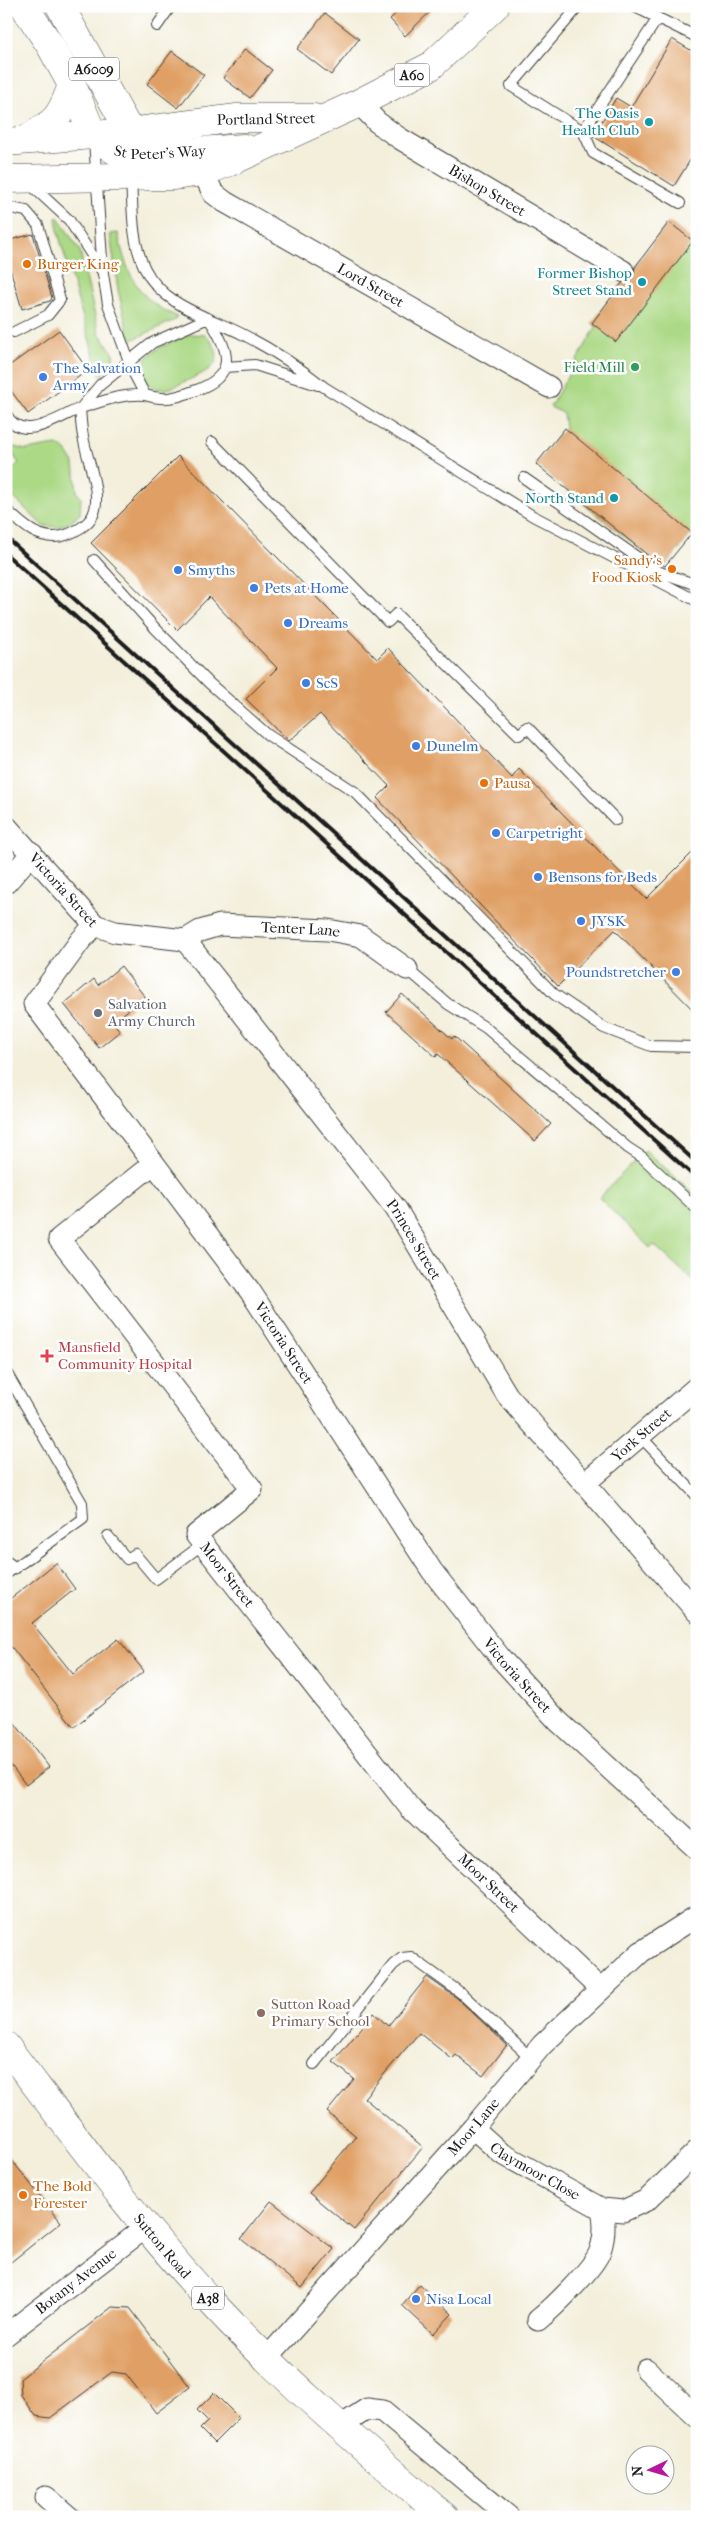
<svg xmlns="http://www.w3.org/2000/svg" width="703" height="2523" viewBox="0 0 703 2523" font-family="'IM FELL French Canon',serif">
<rect width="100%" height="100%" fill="#fff"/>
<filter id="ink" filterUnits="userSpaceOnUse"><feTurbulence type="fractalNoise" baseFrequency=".02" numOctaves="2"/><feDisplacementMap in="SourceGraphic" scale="10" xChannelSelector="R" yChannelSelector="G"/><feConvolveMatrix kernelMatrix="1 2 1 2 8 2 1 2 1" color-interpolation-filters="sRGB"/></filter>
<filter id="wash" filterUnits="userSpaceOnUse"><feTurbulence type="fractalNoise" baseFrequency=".0096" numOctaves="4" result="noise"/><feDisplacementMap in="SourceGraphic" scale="20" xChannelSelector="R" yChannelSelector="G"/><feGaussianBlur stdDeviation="1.12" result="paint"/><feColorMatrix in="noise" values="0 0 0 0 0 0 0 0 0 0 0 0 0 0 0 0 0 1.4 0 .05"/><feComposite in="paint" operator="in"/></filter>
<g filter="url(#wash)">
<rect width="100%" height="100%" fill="#f3efdb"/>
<!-- green -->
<path fill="#acd986" stroke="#647a51" d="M58,217L80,251L99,333L114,354L110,368L100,376L59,236L56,218Z
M669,222L690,239L697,231V537L692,533L663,569L536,464L565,428L563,413L550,407L596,327L592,323Z
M118,233C126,272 137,300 176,316L177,319L130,341L118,290L110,234Z
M191,334L206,335C230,361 210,371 186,381C180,384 171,389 165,389C157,390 149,387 145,380C131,353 174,342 191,334Z
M6,445L26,450L56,445L64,448L74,463L77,492L81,498L80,514L70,523L58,527L43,526L6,490V475L19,463Z
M645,1150L697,1196V1284L654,1245L650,1248L599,1198Z"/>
<g id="blocks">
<!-- building -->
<path fill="#e0a065" d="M404,6H436L405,36L390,19Z
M325,13L359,39L331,75L297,49Z
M672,39L697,54V149L674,186L593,136L616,98L631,107Z
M245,49L272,70L250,98L223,78Z
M172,51L204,75L178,108L147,84Z
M669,222L693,241L616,342L592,323L622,283L633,278L635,267Z
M33,234L52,298L50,301L22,309L6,255V241Z
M59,330L88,370L28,414L6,384V368Z
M565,428L692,533L665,566L651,558L536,464Z
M178,456L377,659L388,648L512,778L519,769L646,899L697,848V1014L615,930L558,986L377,798L389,786L320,714L289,741L246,699L277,668L209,597L177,630L91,543Z
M121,966L145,997L113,1022L120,1031L99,1048L64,1004L94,979L98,985Z
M402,994L452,1039L454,1036L551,1124L535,1141L438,1054L436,1057L386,1012Z
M56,1563L75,1589L32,1623L73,1674L118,1639L144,1671L74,1727L6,1640V1602Z
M6,1712L49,1767L26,1785L6,1759Z
M427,1977L457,1998L507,2045L483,2076L456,2055L452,2059L419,2033L364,2098L423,2147L354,2230L309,2193L356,2136L327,2112L354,2079L333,2062L374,2013L388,2026Z
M6,2153L61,2222L6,2266Z
M271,2201L334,2249L302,2288L241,2239Z
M420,2284L452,2314L433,2334L402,2305Z
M112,2307L130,2308L190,2387L156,2413L126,2374L112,2372L50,2418L36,2416L21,2395L20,2379Z
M214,2393L239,2418L214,2443L200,2429L208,2421L197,2410Z"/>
</g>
</g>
<g filter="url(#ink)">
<use href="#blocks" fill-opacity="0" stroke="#3c3c39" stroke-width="1"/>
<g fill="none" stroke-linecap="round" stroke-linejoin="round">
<!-- lane casing -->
<g stroke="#3c3c39" stroke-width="12">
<path id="lane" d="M579,6L511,86L583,131L658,18
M633,6L697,37
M157,26L171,6
M583,131L593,153L680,203
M94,140L103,274L108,304L133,372L145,395C164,401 175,398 194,391C237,376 231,352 209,319
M131,179C133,209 131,241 145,269C164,307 210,317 244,335C273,350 299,367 324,387L533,516L697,601
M30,184L69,220L102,271
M6,207L26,211L38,225L60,300L48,315L14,332
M225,367L255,365L318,385
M6,414C22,445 60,416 81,408C101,402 124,393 145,395
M212,442L388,622L396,614L519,735L527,727L616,820
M524,478L657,571L697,585
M6,509C22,525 41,543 66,535C75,532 88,525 93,515C103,495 86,457 83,436C81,427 81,418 80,409L100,385L152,343L208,318
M94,560L155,628L209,683L268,735L355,792L554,994L604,1028L651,1046L697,1047
M407,969L448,1004L486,1028L628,1148L642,1157L697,1209
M6,1372L82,1503L83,1519L6,1574
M640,1436L697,1496
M108,1536L127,1559L135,1554L156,1579L203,1544
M6,1561L16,1568
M314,2064L393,1965L402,1958L411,1957L461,1993L531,2058"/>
</g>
<!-- street casing -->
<g stroke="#3c3c39" stroke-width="23">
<g id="street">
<path id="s1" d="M359,103L377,122L399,138L623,271"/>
<path id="s2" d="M203,172L213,193L225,202L549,387"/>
<path id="s3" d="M6,826L95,925L115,932L185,940L396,1209L507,1395L697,1612"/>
<path d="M6,883L32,853"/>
<path id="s4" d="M95,925L81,940L34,1004L250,1291L432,1571L503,1661L558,1721L697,1849"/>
<path id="s5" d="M185,940L200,931L220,925L328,930L361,936L407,969"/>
<path id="s6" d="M153,1164L59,1239L252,1489L196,1535L410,1808L600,1989"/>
<path id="s7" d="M585,1483L697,1387"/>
<path id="s8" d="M473,2128L501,2153L602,2209L623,2211L647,2200L697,2151"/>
<path d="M538,2320C553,2308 594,2268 600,2251C605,2237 605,2223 602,2209"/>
<path id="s9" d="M6,2335L145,2228"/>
<path id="s10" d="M267,2358L473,2128L542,2045L641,1952L697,1916"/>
<path d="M646,2369L697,2417"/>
<path d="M341,2426L367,2409L382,2411L509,2517"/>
<path d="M46,2497L69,2517"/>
</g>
</g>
<!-- highway casing -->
<g stroke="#3c3c39" stroke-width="29">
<g id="highway">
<path id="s11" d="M24,6L50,45L72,85L93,135L114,150L131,154H154L244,148"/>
<path d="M60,6L130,132V148"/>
<path d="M26,140C56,121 60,119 72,85"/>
<path d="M6,142L130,132L237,118H314"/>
<path d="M6,179L174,176L203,172L230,162L359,103L431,66L495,6"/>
<path id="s12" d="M6,2046C74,2135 140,2226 217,2308C287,2383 366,2450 445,2517"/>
</g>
</g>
<!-- lane -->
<use href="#lane" stroke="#fff" stroke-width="10"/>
<!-- street -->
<use href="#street" stroke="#fff" stroke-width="21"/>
<!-- highway -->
<use href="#highway" stroke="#fff" stroke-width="28"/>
<!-- rail -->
<path stroke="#1c1c1c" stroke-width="4" d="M6,537L697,1163
M6,554L697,1179"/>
</g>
</g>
<!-- markers -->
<g fill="#0f9aa8" stroke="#fff" stroke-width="2">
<circle cx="649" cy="122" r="5"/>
<circle cx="642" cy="282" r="5"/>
<circle cx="614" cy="498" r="5"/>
</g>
<g fill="#e8710a" stroke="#fff" stroke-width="2">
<circle cx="27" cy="264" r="5"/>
<circle cx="672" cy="569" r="5"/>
<circle cx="484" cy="783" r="5"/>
<circle cx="23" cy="2195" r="5"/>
</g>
<circle fill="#2e9e5b" stroke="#fff" stroke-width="2" cx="635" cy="367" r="5"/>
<g fill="#3f7fe0" stroke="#fff" stroke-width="2">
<circle cx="43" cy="377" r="5"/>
<circle cx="178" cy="570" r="5"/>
<circle cx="254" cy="588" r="5"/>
<circle cx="288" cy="623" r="5"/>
<circle cx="306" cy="683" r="5"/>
<circle cx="416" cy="746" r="5"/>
<circle cx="496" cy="833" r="5"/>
<circle cx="538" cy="877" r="5"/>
<circle cx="581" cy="921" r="5"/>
<circle cx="676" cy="972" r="5"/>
<circle cx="416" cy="2299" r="5"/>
</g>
<circle fill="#6b7280" stroke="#fff" stroke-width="2" cx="98" cy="1013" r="5"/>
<path fill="#e0444e" stroke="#fff" stroke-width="2" d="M44.5 1348.5h5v5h5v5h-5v5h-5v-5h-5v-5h5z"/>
<circle fill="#8d6e63" stroke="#fff" stroke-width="2" cx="261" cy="2013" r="5"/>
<g text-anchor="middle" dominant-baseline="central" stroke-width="5" stroke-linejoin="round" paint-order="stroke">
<!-- shield labels -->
<g fill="#fff" stroke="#606060" stroke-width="1">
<rect x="69" y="57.5" width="50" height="23" rx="4"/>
<rect x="394.5" y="63.5" width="35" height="23" rx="4"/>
<rect x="192" y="2286.5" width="32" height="23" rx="4"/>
</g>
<g font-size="14" font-weight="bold" fill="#1c1c1c">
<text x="94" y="69">A6009</text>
<text x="412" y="75">A60</text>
<text x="208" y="2298">A38</text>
</g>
<!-- culture labels -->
<g font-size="15" fill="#0d838f" stroke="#fff" text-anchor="end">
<text x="639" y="113">The Oasis<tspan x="639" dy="17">Health Club</tspan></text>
<text x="632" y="273">Former Bishop<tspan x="632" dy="17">Street Stand</tspan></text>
<text x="604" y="498">North Stand</text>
</g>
<!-- street labels -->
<g font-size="15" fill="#1c1c1c" stroke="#fff">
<text transform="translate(266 119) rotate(-1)">Portland Street</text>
<text stroke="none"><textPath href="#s11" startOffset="219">St Peter's Way</textPath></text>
<text stroke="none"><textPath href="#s1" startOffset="156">Bishop Street</textPath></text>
<text stroke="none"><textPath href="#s2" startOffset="206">Lord Street</textPath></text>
<text stroke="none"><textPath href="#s3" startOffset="86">Victoria Street</textPath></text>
<text stroke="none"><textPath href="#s5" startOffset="119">Tenter Lane</textPath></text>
<text stroke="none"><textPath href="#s3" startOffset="602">Princes Street</textPath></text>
<text stroke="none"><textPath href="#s4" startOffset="521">Victoria Street</textPath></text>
<text stroke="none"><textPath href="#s7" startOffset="74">York Street</textPath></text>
<text stroke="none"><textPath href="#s6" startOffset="559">Moor Street</textPath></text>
<text stroke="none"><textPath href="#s4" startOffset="928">Victoria Street</textPath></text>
<text stroke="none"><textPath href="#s6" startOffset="964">Moor Street</textPath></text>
<text stroke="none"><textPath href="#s10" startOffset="310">Moor Lane</textPath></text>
<text stroke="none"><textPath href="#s8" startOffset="76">Claymoor Close</textPath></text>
<text stroke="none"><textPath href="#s12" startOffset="254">Sutton Road</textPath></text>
<text stroke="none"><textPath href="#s9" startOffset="88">Botany Avenue</textPath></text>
</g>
<!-- food labels -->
<g font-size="15" fill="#c56008" stroke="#fff" text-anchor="start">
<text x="37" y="264">Burger King</text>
<text x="662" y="560" text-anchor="end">Sandy's<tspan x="662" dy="17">Food Kiosk</tspan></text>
<text x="494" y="783">Pausa</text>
<text x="33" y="2186">The Bold<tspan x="33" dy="17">Forester</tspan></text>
</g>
<!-- leisure labels -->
<g font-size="15" fill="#27864d" stroke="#fff" text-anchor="end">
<text x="625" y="367">Field Mill</text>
</g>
<!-- shop labels -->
<g font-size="15" fill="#366cbe" stroke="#fff" text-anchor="start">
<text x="53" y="368">The Salvation<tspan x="53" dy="17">Army</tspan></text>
<text x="188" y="570">Smyths</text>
<text x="264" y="588">Pets at Home</text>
<text x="298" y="623">Dreams</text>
<text x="316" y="683">ScS</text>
<text x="426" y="746">Dunelm</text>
<text x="506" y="833">Carpetright</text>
<text x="548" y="877">Bensons for Beds</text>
<text x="591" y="921">JYSK</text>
<text x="666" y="972" text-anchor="end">Poundstretcher</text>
<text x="426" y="2299">Nisa Local</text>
</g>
<!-- worship labels -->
<g font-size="15" fill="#5b616d" stroke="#fff" text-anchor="start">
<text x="108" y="1004">Salvation<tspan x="108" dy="17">Army Church</tspan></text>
</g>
<!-- health labels -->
<g font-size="15" fill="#be3a42" stroke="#fff" text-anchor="start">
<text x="58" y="1347">Mansfield<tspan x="58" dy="17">Community Hospital</tspan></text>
</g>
<!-- education labels -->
<g font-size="15" fill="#785e54" stroke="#fff" text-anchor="start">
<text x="271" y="2004">Sutton Road<tspan x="271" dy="17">Primary School</tspan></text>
</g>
</g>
<!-- margin -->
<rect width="703" height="2523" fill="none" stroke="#fff" stroke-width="25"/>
<!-- north arrow -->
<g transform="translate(650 2470) rotate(265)"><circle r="24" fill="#ffffff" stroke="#a4a4a4"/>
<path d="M0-4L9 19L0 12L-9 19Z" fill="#b5179e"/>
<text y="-8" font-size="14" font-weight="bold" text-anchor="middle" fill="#1c1c1c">N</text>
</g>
</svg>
